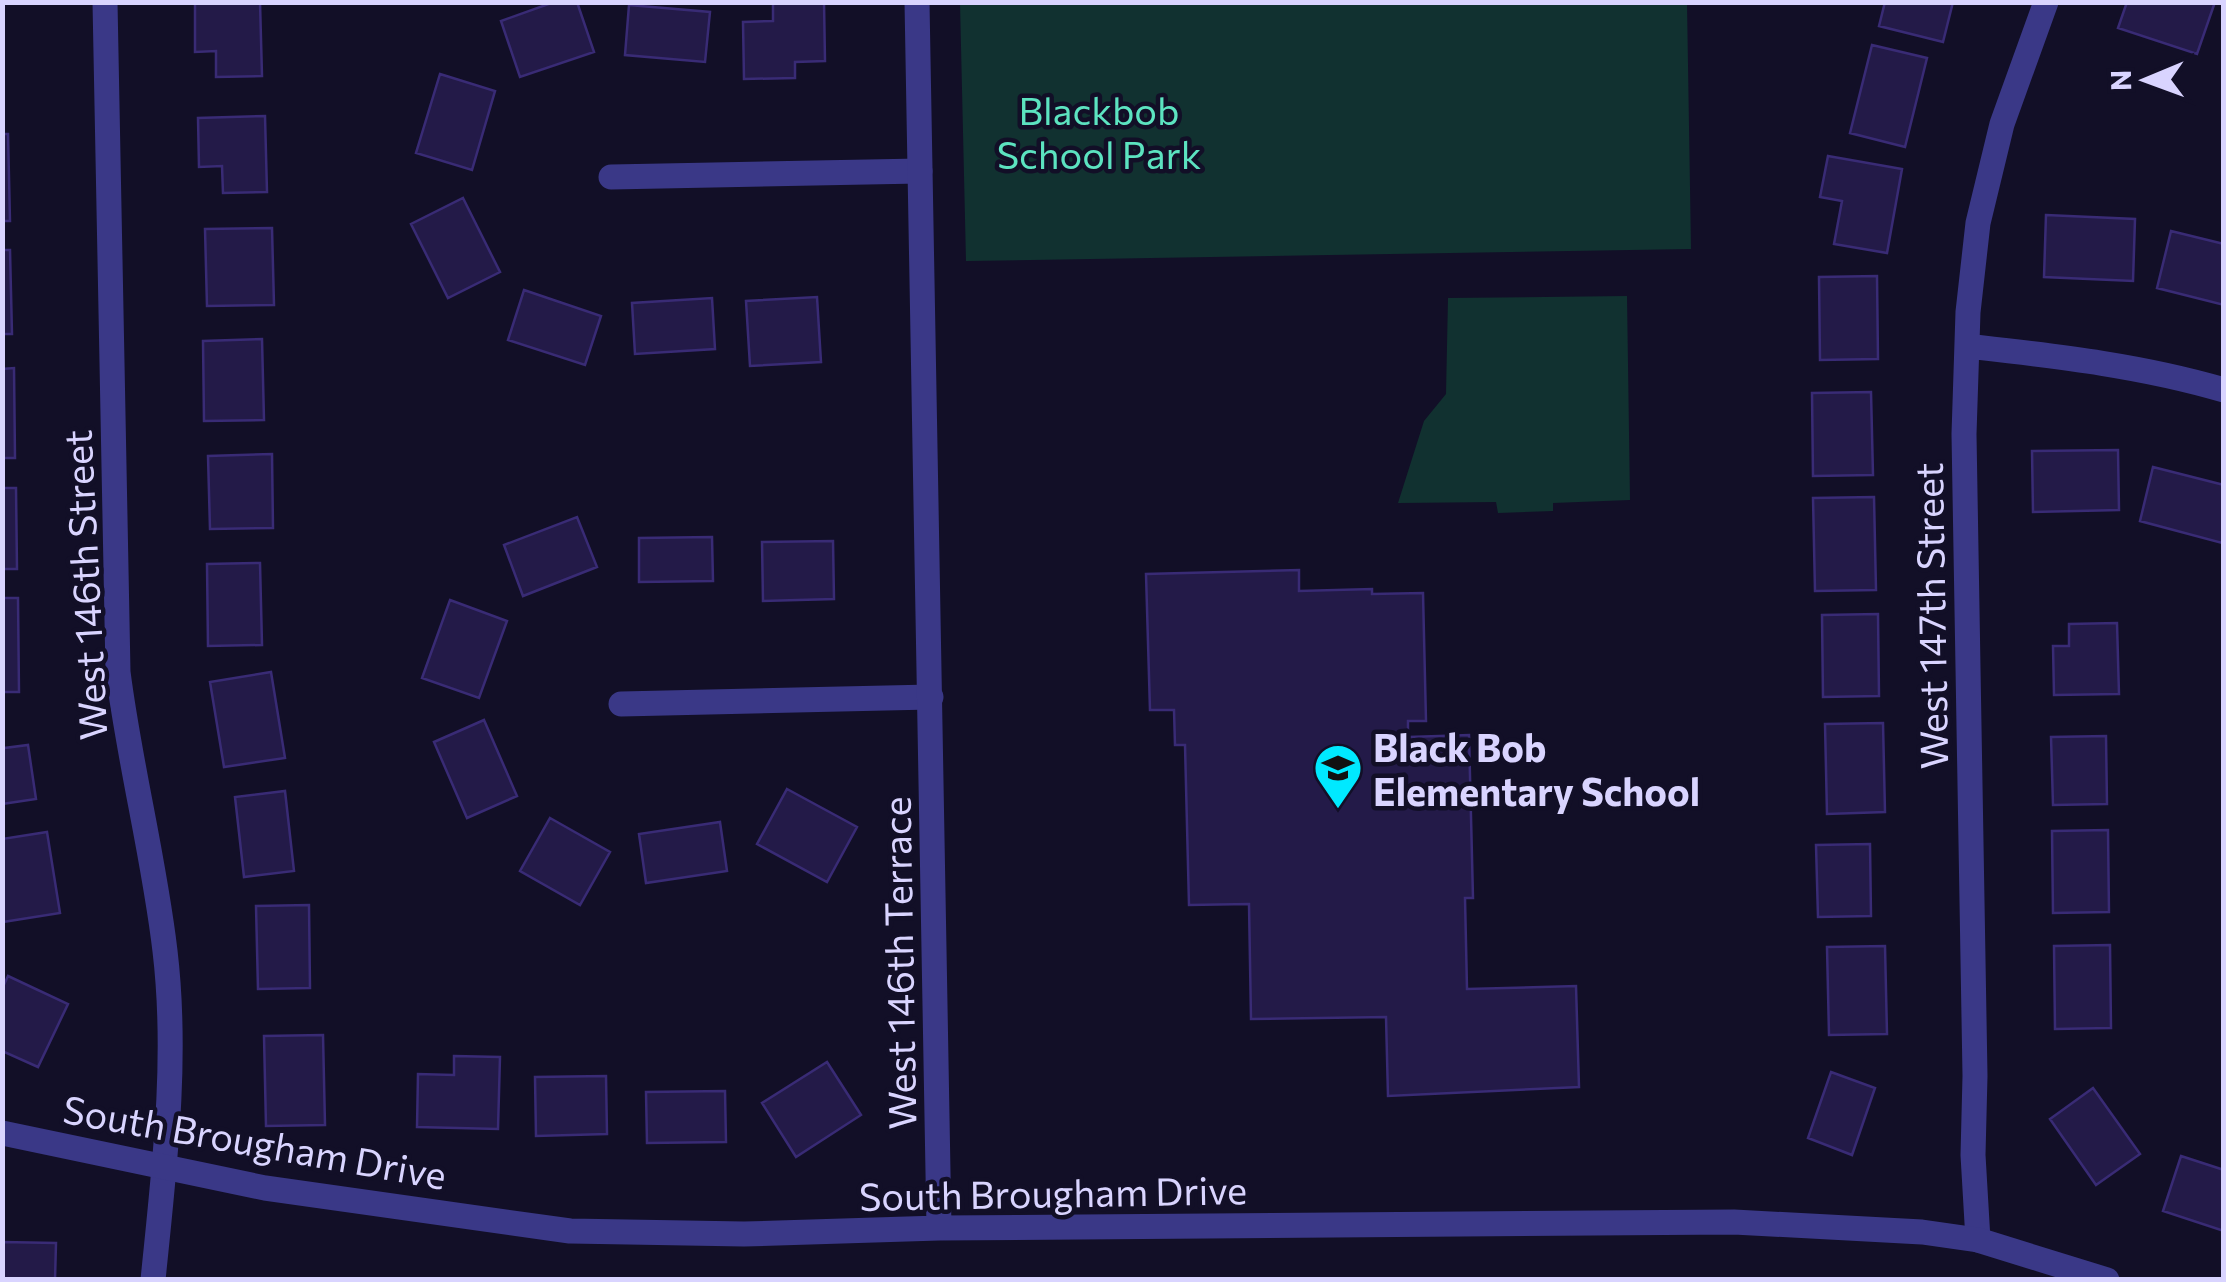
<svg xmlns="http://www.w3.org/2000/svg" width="2226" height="1282" viewBox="0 0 2226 1282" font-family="Commissioner,sans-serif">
<rect width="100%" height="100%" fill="#120f27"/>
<!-- green -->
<path fill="#113130" d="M960,3H1687L1691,249L966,261Z
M1627,296L1630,500L1553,503V511L1498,513L1496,502L1398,503L1424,421L1446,394L1448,298Z"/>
<!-- building -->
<path fill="#231a48" stroke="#392b75" stroke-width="2.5" d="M195,2H260L262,76L216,77V51L195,52Z
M554,2H577L594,52L520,77L501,21Z
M773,2H824L825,61L795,62V78L744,79L743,22L773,21Z
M1885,2H1953L1943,42L1879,26Z
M2127,2H2215L2197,54L2118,28Z
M629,5L710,12L705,62L625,55Z
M1872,45L1927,58L1905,147L1850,133Z
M440,74L495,91L472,170L416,153Z
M265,116L267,192L223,193L222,166L199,167L198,118Z
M2,134H8L10,221H2Z
M1828,156L1902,169L1887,253L1834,244L1842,201L1820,197Z
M463,198L500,272L448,298L411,224Z
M2046,215L2135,219L2133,281L2044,277Z
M272,228L274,305L207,306L205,229Z
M2171,231L2224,244V305L2157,288Z
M2,250H10L12,334H2Z
M1877,276L1878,359L1820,360L1819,277Z
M524,290L601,316L585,365L508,340Z
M817,297L821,362L750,366L746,301Z
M712,298L715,349L635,354L632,303Z
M262,339L264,420L204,421L203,341Z
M14,368L15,458H2V369Z
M1871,392L1873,475L1813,476L1812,393Z
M2118,450L2119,510L2033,512L2032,451Z
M272,454L273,528L210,529L208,456Z
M2153,467L2224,485L2222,543L2140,521Z
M2,488H16L17,569H2Z
M1874,497L1876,590L1815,591L1813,498Z
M577,517L597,567L523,596L504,545Z
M712,537L713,581L639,582V538Z
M833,541L834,599L763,601L762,542Z
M260,563L262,645L208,646L207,564Z
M1299,570V591L1372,589V594L1423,593L1426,721H1408V737L1469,735L1473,898H1465L1467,989L1576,986L1579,1087L1388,1096L1386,1017L1251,1019L1249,904L1189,905L1185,745H1175L1174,710H1150L1146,574Z
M2,598H18L19,692H2Z
M450,600L507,621L479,698L422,678Z
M1878,614L1879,696L1823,697L1822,615Z
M2117,623L2119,694L2054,695L2053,646H2069V624Z
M271,672L285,758L224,767L210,682Z
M484,720L517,796L467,818L434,742Z
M1883,723L1885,812L1827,814L1825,724Z
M2,733L4,748L28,745L36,799L2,804Z
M2106,736L2107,804L2053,805L2051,737Z
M787,789L857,827L827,882L757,844Z
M285,791L294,871L244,877L235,797Z
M550,818L610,852L580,905L520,871Z
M720,822L727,871L646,883L639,834Z
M2108,830L2109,912L2053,913L2052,831Z
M47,832L60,913L3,922L2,839Z
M1870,844L1871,916L1818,917L1816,845Z
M309,905L310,988L258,989L256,906Z
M2110,945L2111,1028L2055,1029L2054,946Z
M1885,946L1887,1034L1829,1035L1827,947Z
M8,976L68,1004L38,1067L2,1051V989Z
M323,1035L325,1125L266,1126L264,1036Z
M454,1056L500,1057L498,1129L417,1127L418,1074L454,1075Z
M827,1062L861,1115L796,1157L762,1103Z
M1831,1072L1875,1088L1852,1155L1808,1138Z
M606,1076L607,1134L536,1136L535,1077Z
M2093,1088L2140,1154L2096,1185L2050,1119Z
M725,1091L726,1142L647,1143L646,1092Z
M2181,1156L2224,1170V1231L2163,1211Z
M2,1242L56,1243L55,1280H2Z"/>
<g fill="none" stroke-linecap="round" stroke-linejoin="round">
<!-- minor -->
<path stroke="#3a3887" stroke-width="25" d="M105,2L118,672C130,766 154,857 165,951C178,1060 164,1171 153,1280
M611,177L920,171
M1967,346C2054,356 2139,365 2224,390
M621,704L931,697
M1978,1240L1973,1155L1975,1076L1964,434L1968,312L1978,223L2002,124L2046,2"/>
<!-- tertiary -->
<path stroke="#3a3887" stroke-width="25" d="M917,2L939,1228
M2,1133L265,1188L570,1231L744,1234L939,1228L1734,1222L1922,1232L1978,1240L2107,1280"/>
</g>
<!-- icons -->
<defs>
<g id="school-pin" transform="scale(2.5)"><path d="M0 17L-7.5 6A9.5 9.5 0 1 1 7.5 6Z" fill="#00e9ff" stroke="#120f27"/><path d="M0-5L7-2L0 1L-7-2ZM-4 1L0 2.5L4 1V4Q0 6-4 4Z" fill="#111"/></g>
</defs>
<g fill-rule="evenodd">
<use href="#school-pin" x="1338" y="768"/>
</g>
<g text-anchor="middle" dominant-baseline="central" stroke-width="9" stroke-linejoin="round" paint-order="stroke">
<!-- park labels -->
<g font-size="38" fill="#5ce3c0" stroke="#120f27">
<text x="1099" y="109">Blackbob<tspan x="1099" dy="44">School Park</tspan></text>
</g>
<!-- street labels -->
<g font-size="38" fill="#d9d4ff" stroke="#120f27">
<text transform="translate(84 585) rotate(-93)">West 146th Street</text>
<text transform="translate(1930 616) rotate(-91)">West 147th Street</text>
<text transform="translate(898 963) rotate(-91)">West 146th Terrace</text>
<text transform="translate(255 1141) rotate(10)">South Brougham Drive</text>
<text transform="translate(1053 1192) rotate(-1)">South Brougham Drive</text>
</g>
<!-- poi labels -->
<g font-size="38" font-weight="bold" fill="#d9d4ff" stroke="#120f27" text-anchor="start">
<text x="1373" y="746">Black Bob<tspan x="1373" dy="44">Elementary School</tspan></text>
</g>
</g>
<!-- border -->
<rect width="2226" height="1282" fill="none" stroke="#d9d4ff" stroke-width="10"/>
<!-- north arrow -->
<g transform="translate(2146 80) rotate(269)" stroke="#120f27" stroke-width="8" paint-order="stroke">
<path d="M0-8L18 38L0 25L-18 38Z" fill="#d9d4ff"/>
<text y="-15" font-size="28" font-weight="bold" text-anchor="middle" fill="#d9d4ff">N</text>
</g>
</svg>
